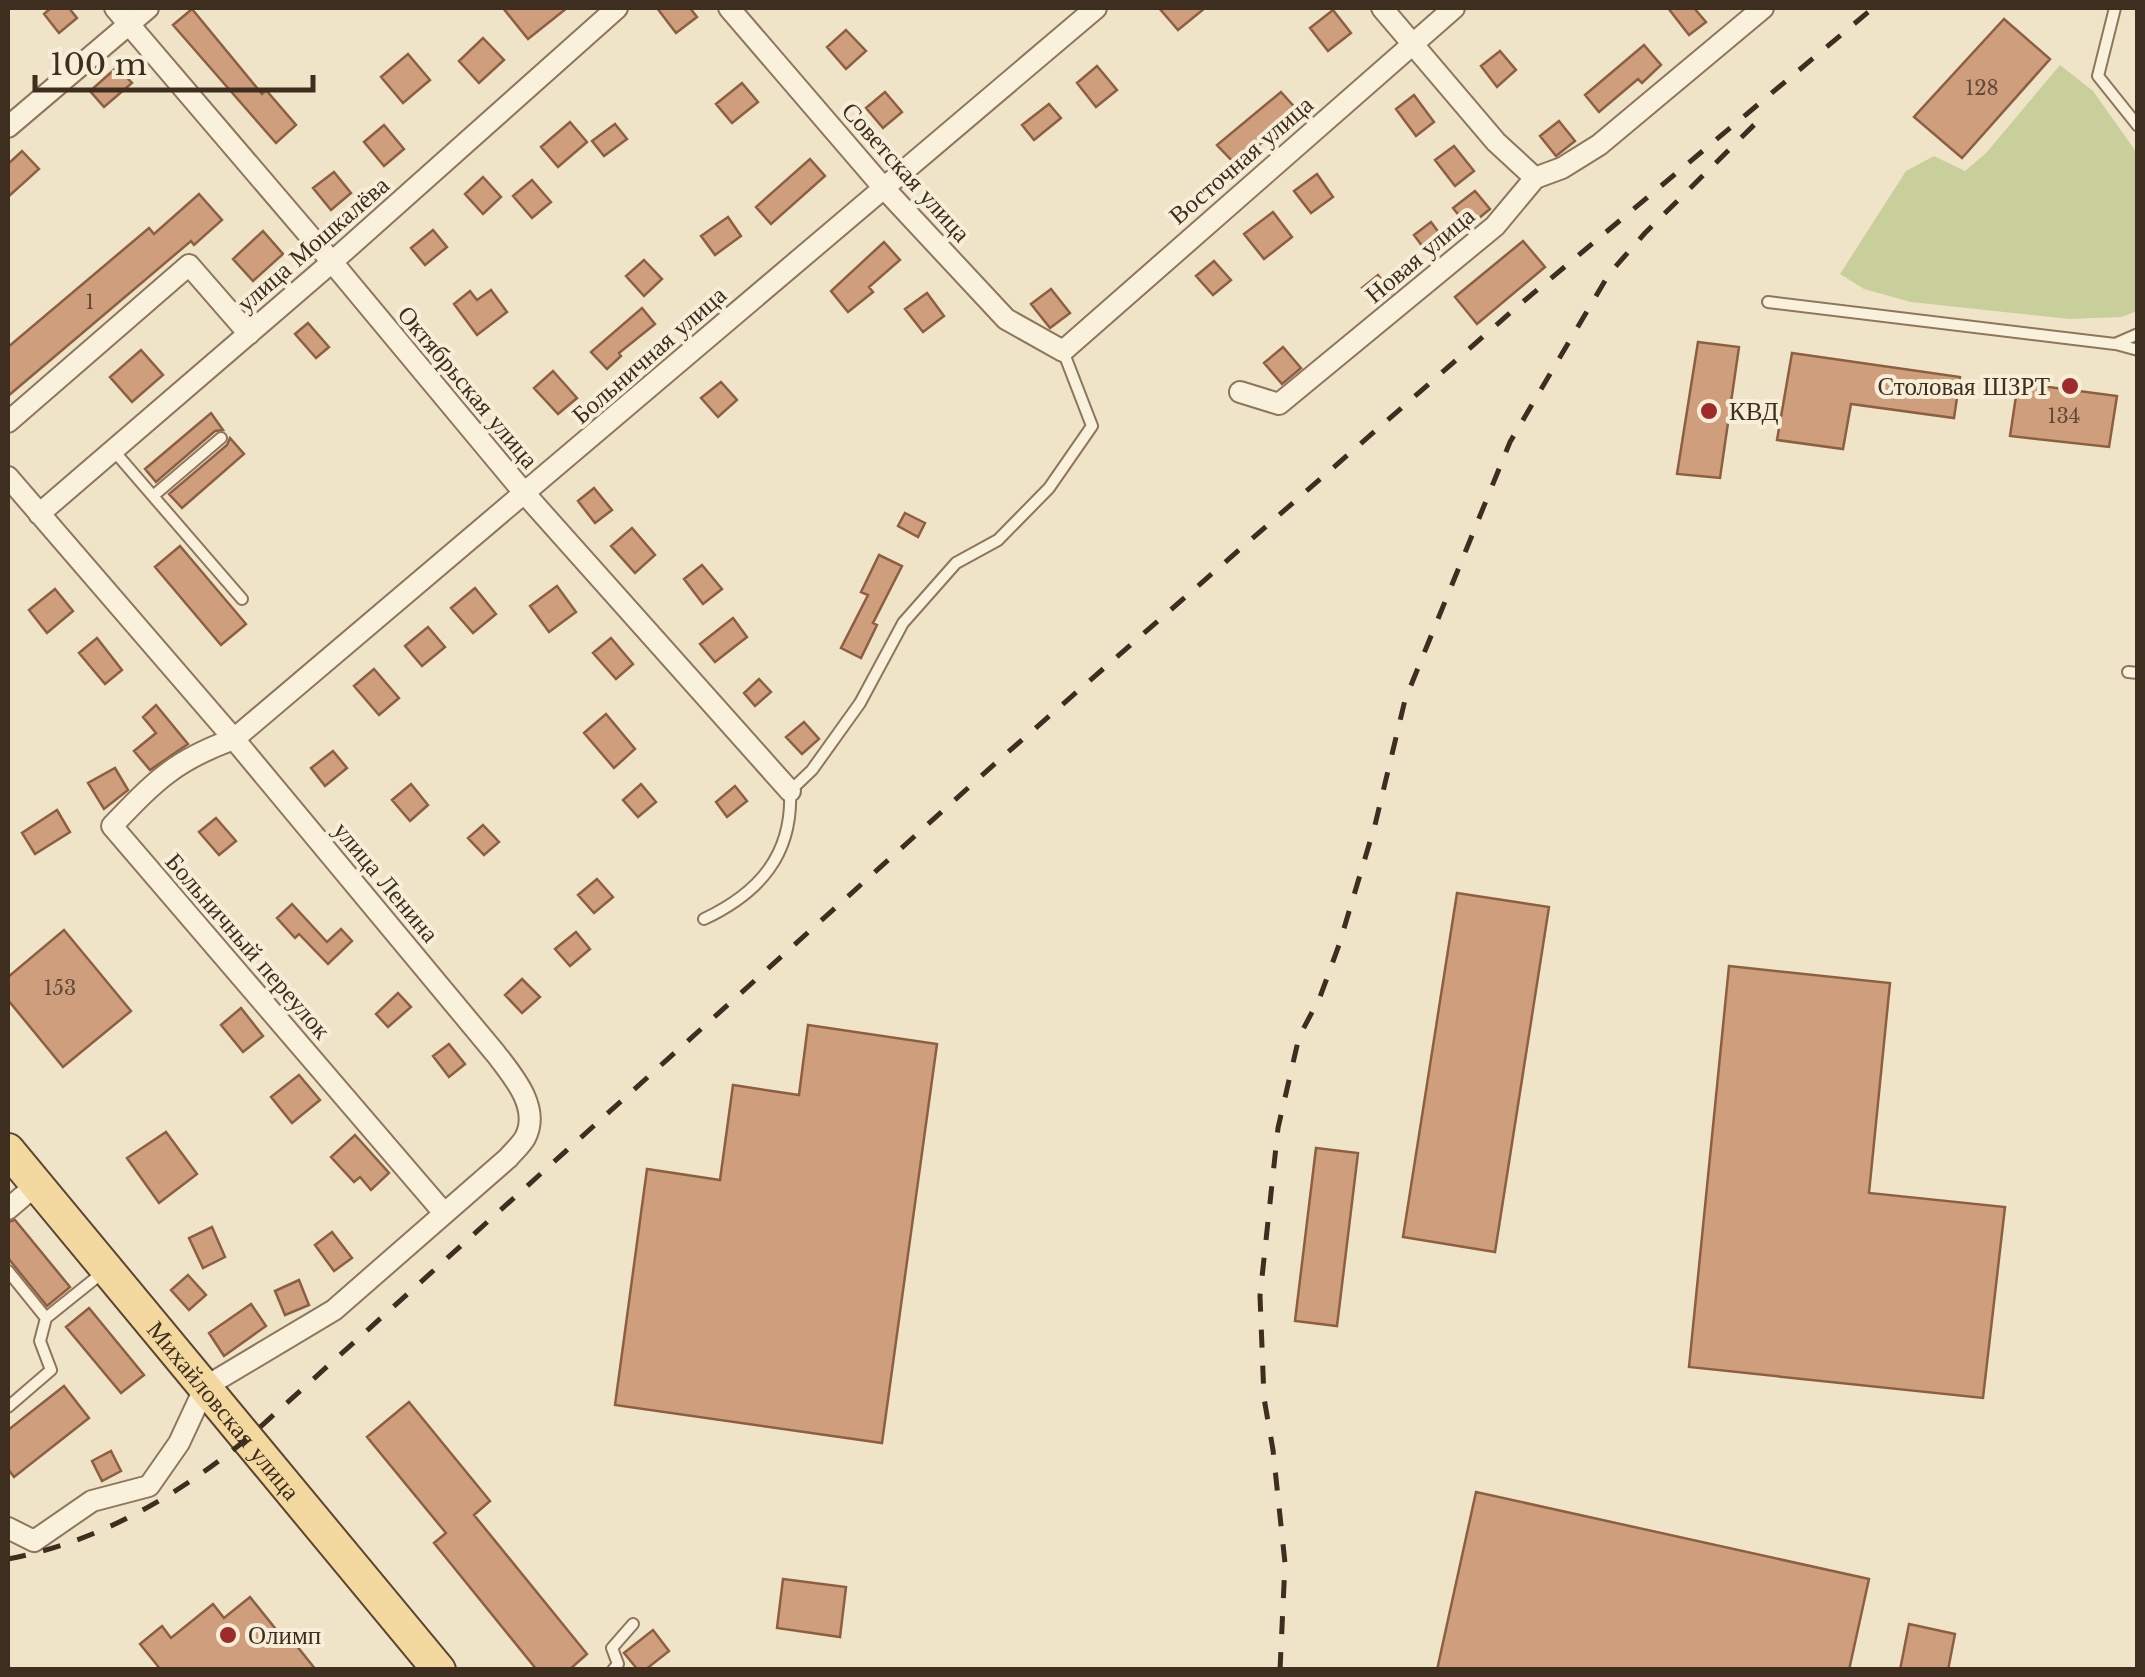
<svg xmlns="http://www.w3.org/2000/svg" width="2145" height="1677" viewBox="0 0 2145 1677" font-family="'Libre Baskerville',serif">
<rect width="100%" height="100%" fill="#f0e4c8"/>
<!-- green -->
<path fill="#c9cf9b" d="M2060,65L2093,91L2137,153V311L2122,317L2069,319L1911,302L1864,289L1840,274L1906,171L1934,156L1965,171L1986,153Z"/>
<!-- building -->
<path fill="#cf9f7d" stroke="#8d5f41" stroke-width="2.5" d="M51,8H69L77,18L59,33L44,14Z
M503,8H567L528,39Z
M657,8H690L697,17L676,33Z
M1159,8H1205L1178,30Z
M1668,8H1694L1706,22L1689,35Z
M192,9L262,94L266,90L296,125L276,143L173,25Z
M1333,10L1351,33L1328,51L1310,28Z
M2004,19L2050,59L1962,158L1914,117Z
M846,30L866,51L846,69L827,47Z
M483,38L504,60L479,83L459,61Z
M1644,45L1661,65L1642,83L1638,79L1599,112L1585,95Z
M1500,51L1516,70L1497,87L1481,66Z
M408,54L430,80L403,103L381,77Z
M1097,66L1117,90L1096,107L1077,83Z
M117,67L132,83L104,107L90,91Z
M742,83L758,102L732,123L716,104Z
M885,92L902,112L883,128L866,108Z
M1281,92L1300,113L1277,132L1275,130L1237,166L1217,145Z
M1414,95L1434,122L1416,136L1396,109Z
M1049,104L1061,118L1034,140L1022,125Z
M1559,121L1575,141L1556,156L1540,136Z
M570,122L587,142L558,167L541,147Z
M615,124L627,139L604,156L592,141Z
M384,125L404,149L384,166L364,142Z
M1454,146L1474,171L1455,186L1435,160Z
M22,151L39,169L8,197V164Z
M810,159L825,176L771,224L756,207Z
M334,172L351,193L331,210L313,188Z
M1317,174L1333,197L1311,213L1294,191Z
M483,177L501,197L483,214L465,194Z
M532,180L551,202L532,218L513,196Z
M1475,191L1490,209L1468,227L1453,208Z
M199,194L222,220L194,245L191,241L8,396V347L149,228L154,234Z
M1273,212L1292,237L1264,259L1244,234Z
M728,217L741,236L715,255L701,236Z
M1431,222L1445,241L1428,254L1414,235Z
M433,230L447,247L425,265L411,248Z
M263,231L283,254L253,281L233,259Z
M1523,241L1545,267L1477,324L1455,297Z
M884,242L900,260L869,287L873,292L848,312L831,291Z
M644,260L662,279L644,296L626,276Z
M1214,261L1231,280L1213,295L1196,276Z
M1378,275L1392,293L1376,306L1362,288Z
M1051,289L1070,313L1050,328L1031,304Z
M491,290L507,312L477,335L454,304L470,291L477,300Z
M927,293L944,316L923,332L905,309Z
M642,308L655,324L619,353L621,356L607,369L591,352Z
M308,323L329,347L316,358L295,334Z
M1698,342L1739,347L1720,478L1677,474Z
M1283,347L1301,368L1282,384L1264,363Z
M141,350L163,375L132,402L110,377Z
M1792,353L1960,377L1954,418L1851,404L1843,449L1777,440Z
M553,371L577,398L558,414L534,388Z
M721,382L737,400L718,417L701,398Z
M2018,383L2117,396L2109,447L2010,436Z
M211,413L223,430L215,431L156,482L145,469Z
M230,438L244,454L182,508L169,494L227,445Z
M594,488L612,510L595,523L578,501Z
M905,513L925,523L918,537L898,526Z
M632,528L655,555L635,573L611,546Z
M180,546L246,624L221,645L155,567Z
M879,555L902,566L873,623L877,625L861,658L841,648L868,595L861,592Z
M702,565L722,589L703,604L684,579Z
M557,586L576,612L549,632L530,606Z
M475,588L496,614L473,633L451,608Z
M55,589L73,611L47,633L29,610Z
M733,618L747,637L715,662L700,644Z
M428,627L445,647L422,666L405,646Z
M97,638L122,670L105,684L79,653Z
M611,638L633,664L616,679L593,653Z
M374,669L399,698L379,715L354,686Z
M759,679L771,692L755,706L744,693Z
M156,705L188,744L150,770L134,751L156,733L143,717Z
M606,714L635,749L614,768L584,733Z
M804,722L819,739L802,754L786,737Z
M333,751L347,768L325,786L311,768Z
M115,768L128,790L104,809L88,783Z
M411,784L428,805L410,821L392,800Z
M641,784L656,802L638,817L623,800Z
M735,786L747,801L727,817L716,802Z
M57,810L70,832L35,854L22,833Z
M216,818L236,841L219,855L199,832Z
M483,825L499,842L484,855L468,838Z
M597,879L613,897L594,913L578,895Z
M1457,893L1549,907L1495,1252L1403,1237Z
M292,904L327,942L341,929L352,941L328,964L299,934L295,938L277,918Z
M64,930L131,1011L63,1067L8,1000V977Z
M576,932L590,949L570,966L555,949Z
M1729,966L1890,983L1869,1193L2005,1207L1983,1398L1689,1367Z
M522,979L540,997L522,1013L505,995Z
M398,993L411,1007L388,1027L376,1014Z
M241,1008L263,1036L243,1052L221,1025Z
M808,1025L937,1044L882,1443L615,1405L647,1169L720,1180L733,1085L799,1095Z
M449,1044L465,1064L449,1077L433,1056Z
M299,1075L320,1100L292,1123L271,1097Z
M166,1132L197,1174L159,1203L127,1158Z
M355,1135L389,1173L371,1190L360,1177L354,1182L331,1157Z
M1316,1148L1358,1153L1337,1326L1295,1321Z
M15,1220L70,1287L47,1306L8,1258V1222Z
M212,1227L225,1257L203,1268L189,1238Z
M332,1232L352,1258L334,1271L315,1245Z
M188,1275L206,1295L189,1310L171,1290Z
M299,1280L309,1305L285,1315L275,1291Z
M251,1304L266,1326L224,1356L209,1333Z
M89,1308L144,1375L121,1393L66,1327Z
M64,1386L89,1418L14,1477L8,1469V1430Z
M409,1402L490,1501L474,1515L587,1654L569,1670H537L434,1543L446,1533L367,1437Z
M111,1451L121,1471L102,1481L92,1461Z
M1476,1492L1869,1579L1849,1670H1437Z
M783,1579L846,1587L840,1637L777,1628Z
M250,1597L287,1643L292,1640L316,1670H161L140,1644L162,1626L171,1638L213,1604L224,1618Z
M1909,1624L1955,1634L1948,1670H1900Z
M653,1630L669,1651L645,1670H638L624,1653Z"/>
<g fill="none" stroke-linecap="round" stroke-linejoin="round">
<!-- lane casing -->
<g stroke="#8d765c" stroke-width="14">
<path id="lane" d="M2115,8L2098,76L2138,126
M1768,302L2115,344L2138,334
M2116,344L2138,350
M114,451L242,599
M153,496L221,438
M2128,672L2138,673
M704,919C759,893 793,855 790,791L812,770L860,703L903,623L956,563L998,540L1049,488L1092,426L1063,351
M8,1271L46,1318
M8,1407L51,1370L40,1341L46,1318L102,1273
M613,1670L618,1664L612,1648L633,1624"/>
</g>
<!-- street casing -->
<g stroke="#8d765c" stroke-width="24">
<path id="street" d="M115,8L332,262L526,495L790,791
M729,8L882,186L1006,319L1063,351L1454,8
M1382,8L1496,142L1535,178
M8,127L148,8
M1240,392L1279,404L1495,226L1535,178L1562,168L1599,145L1763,8
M8,422L189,265L249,334
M8,477L234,739L496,1054C513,1076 541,1108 525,1138C521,1145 513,1152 508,1158L334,1310L205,1387L179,1443L149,1486L92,1501L34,1541L8,1528
M39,514L332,262L617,8
M8,1209L36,1185
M444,1213L112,826C155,781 175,760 234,739L1096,8"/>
</g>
<!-- primary casing -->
<g stroke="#5b4430" stroke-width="36">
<g id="primary">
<path id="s1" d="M8,1150L439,1670"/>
</g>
</g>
<!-- lane -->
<use href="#lane" stroke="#faf1dc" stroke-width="10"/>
<!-- street -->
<use href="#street" stroke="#faf1dc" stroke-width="20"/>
<!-- primary -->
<use href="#primary" stroke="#f3d9a0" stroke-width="32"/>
<!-- rail -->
<path stroke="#3d2e20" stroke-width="5" stroke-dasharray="18 18" stroke-linecap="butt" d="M8,1559C99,1542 177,1496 248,1438L999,760L1518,306L1873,8
M1280,1670L1285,1563L1273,1450L1264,1398L1260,1296L1278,1128L1299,1037L1320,997L1339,945L1375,825L1405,700L1510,442L1609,274L1645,233L1758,121"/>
</g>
<!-- markers -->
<g fill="#9e2a2b" stroke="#f7eed8" stroke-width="4">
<circle cx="2070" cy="386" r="10"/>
<circle cx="1709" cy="411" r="10"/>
<circle cx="228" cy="1635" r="10"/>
</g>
<g text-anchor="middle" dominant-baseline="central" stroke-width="8" stroke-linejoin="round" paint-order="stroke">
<!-- number labels -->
<g font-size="20" fill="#624a37">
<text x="1982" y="88">128</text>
<text x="90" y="302">1</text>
<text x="2064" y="416">134</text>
<text x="60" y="988">153</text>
</g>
<!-- street labels -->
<g font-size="25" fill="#3d2e20" stroke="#f7eed8">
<text transform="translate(1241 160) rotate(-41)">Восточная улица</text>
<text transform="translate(906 172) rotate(48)">Советская улица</text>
<text transform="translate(313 244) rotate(-41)">улица Мошкалёва</text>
<text transform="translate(1420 255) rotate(-40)">Новая улица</text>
<text transform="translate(649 355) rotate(-41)">Больничная улица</text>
<text transform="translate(468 387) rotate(50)">Октябрьская улица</text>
<text transform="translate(386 882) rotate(50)">улица Ленина</text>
<text transform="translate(248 946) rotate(49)">Больничный переулок</text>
<text stroke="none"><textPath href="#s1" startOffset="338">Михайловская улица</textPath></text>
</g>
<!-- poi labels -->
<g font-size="25" fill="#3d2e20" stroke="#f7eed8" text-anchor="start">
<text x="2050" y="386" text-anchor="end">Столовая ШЗРТ</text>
<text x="1729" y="411">КВД</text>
<text x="248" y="1635">Олимп</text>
</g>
</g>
<!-- border -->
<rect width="2145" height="1677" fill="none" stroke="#3d2e20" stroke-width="20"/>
<!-- scale -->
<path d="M35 75v15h278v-15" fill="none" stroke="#3d2e20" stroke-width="5"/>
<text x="50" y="75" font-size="30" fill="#3d2e20" stroke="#f7eed8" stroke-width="8" paint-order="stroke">100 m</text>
</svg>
